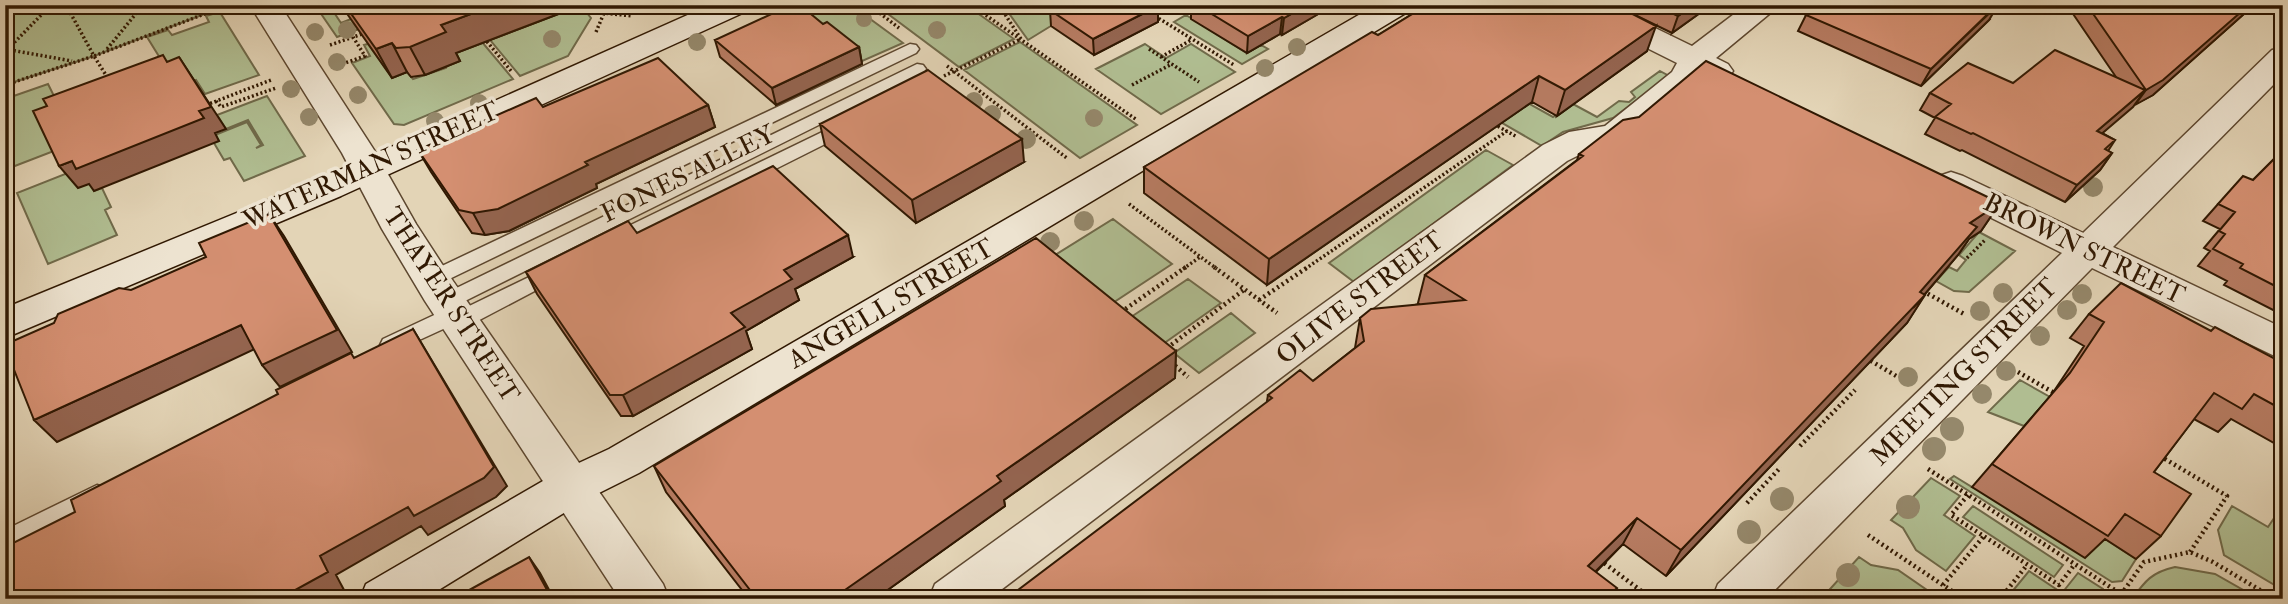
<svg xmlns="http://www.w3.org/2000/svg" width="2288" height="604" viewBox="0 0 2288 604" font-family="'IM FELL Double Pica',serif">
<rect width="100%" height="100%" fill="#e3d4b6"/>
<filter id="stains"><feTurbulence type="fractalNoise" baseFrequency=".00286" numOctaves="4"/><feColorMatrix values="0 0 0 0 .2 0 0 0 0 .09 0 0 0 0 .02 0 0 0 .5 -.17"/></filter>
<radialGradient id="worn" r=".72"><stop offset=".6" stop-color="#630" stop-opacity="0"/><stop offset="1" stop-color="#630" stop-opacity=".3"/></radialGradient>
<!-- green -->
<path fill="#b0bd91" stroke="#706a4a" stroke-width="2" d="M32,5H225L227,8L207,13L94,56L5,85V14Z
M315,5H329L341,23L351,19L359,29L337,37Z
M451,5L513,79L404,125L394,124L352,63L370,56L364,45L368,44L392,77L407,72L413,79L446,68L455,53Z
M461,5H584L590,11L587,13L591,18L568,56L520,76Z
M800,5H851L903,43L860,62L765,21Z
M876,5H966L1014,39L959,67Z
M1003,5H1061L1072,13L1028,40Z
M216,13L221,14L259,75L205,94L196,80L182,84L173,79L147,37L168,30L172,35L209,22L206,16Z
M1186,15L1247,53L1261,45L1268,49L1242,64L1174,22Z
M1020,42L1137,125L1080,158L964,70Z
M1145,44L1166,58L1191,44L1235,72L1161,114L1096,69Z
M1660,71L1669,76L1613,118L1563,132L1542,146L1478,109L1506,91L1553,117L1573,104L1597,117L1619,101L1629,102L1635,97L1631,92Z
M48,84L66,120L59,149L7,169L5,99Z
M267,96L305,156L244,181L230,158L224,160L214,143L219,141L215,135L247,122L261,145L256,148L263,145L248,120L226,129L217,115Z
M1486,150L1513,165L1354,282L1329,263Z
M70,172L91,183L94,191L102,188L111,207L105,210L117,235L48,264L17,193Z
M1113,219L1172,264L1099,312L1039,265Z
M1979,232L2015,251L1969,292L1954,291L1936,281L1949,267L1957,271L1966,260L1959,255Z
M1188,279L1221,303L1163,344L1131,317Z
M1231,313L1255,333L1199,373L1174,353Z
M2020,380L2050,397L2024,426L1988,412Z
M1954,476L1972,487L2102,537L2136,559L2122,581L2112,582L1950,479Z
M1931,478L1960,496L1944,515L1975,536L1946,571L1916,550L1903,528L1891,520Z
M2283,505V590L2224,555L2218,530L2232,506L2268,527Z
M1973,506L2063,565L2054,577L1963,517Z
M1859,557L1871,565L1898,570L1940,599H1821Z
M2175,567L2215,574L2259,599H2132C2145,581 2152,572 2175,567Z
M2029,571L2062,593L2078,573L2103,589L2107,597L2006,599Z"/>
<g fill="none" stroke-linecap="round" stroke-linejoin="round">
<!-- service casing -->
<g stroke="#5d472f" stroke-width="3">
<path id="service" d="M910,44L916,45L919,49L916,53L439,284L432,286L425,284L422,279L425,274Z
M917,64L923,65L926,69L923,73L455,306L463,309L558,263L565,265L568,270L565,275L468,326L460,328L452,325L391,353L383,351L380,345L383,339L447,309L440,306L437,301L440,296Z
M849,119L858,125L855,129L618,248H604L601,243L604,238Z
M97,485L105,488L109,495L105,502L5,553V530Z"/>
</g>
<!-- minor casing -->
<g stroke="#5d472f" stroke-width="3">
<path id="minor" d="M1569,5H1608L1692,46L1746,5H1780L1716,58L1728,64L1733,71L1728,78L1717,81L1702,76L1697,84L1627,143L1589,150L1567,161L989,599H929L935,584L1543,145L1569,132L1605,126L1672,72L1677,63L1573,11Z
M2283,48V75L2113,247L2283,328V360L2092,268L1766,599H1712L1718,584L2062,253L1939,192L1933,184L1939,176L1951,172L1963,176L2083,233L2272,50Z"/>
</g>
<!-- tertiary casing -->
<g stroke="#5d472f" stroke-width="3">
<path id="tertiary" d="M250,5H280L376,153L416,224L453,281L663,584L669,599H620L425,301L382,229L342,153Z"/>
</g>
<!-- secondary casing -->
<g stroke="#301802" stroke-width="3">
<path id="secondary" d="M710,5H751L747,11L341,196L5,338V308L317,180Z
M1376,5H1413L1409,11L639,473L585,500L424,599H360L366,584L555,474L609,449Z"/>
</g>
<!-- path-far1 -->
<path stroke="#301802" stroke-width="3.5" stroke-dasharray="2 2.5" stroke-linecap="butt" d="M66,5L94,56L207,13L138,5
M596,5L604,13L632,16
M869,5L899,28
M971,5L1137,120
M980,11L992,5
M207,13L230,7
M5,14L32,5
M1155,16L1234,65
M596,32L604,13
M484,38L512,72
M330,45L362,34
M5,49L72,61
M107,49L143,5
M1149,49L1199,82
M5,52L51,5
M1161,57L1191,40
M342,64L365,56L353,37
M947,66L1068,159
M944,76L1021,39L999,5
M5,85L94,56L109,80
M1132,85L1172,64
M216,101L221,107L276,88
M206,105L271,80
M1494,124L1517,137
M1129,204L1217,269
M1967,258L1985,240
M1183,269L1200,257
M1305,269L1507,131"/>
<!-- path -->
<path stroke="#301802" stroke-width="4.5" stroke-dasharray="2 3.5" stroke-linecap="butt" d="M1214,267L1277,313
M1923,291L1964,314
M1259,300L1308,267
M1121,312L1186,267
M1167,348L1245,289
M1866,358L1898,377
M1171,362L1188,377
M2018,372L2056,394
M1800,446L1855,390
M2160,456L2227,496L2190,552
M1928,469L2121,594
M1968,495L1951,515L2059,585L2075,564
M1747,503L1781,467
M1868,535L1964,599
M1600,560L1652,599
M1943,585L1984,536
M2000,599L2027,565
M2118,599L2144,562L2190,552L2213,562L2275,599"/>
<!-- service -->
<use href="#service" fill="#ede3d0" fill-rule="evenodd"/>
<!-- minor -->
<use href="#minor" fill="#ede3d0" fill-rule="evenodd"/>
<!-- tertiary -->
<use href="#tertiary" fill="#ede3d0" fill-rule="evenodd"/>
<!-- secondary -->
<use href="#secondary" fill="#ede3d0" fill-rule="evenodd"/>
</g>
<!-- trees -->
<g fill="#95886b">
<circle cx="864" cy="19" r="8"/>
<circle cx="347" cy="30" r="9"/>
<circle cx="937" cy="30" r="9"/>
<circle cx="315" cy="32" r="9"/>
<circle cx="552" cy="39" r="9"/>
<circle cx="697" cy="42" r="9"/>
<circle cx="1297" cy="47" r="9"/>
<circle cx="337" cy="62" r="9"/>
<circle cx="1265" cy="68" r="9"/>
<circle cx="291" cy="89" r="9"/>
<circle cx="358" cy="95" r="9"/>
<circle cx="974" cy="101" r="9"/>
<circle cx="479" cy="103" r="9"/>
<circle cx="992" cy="114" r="9"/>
<circle cx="309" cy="117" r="9"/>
<circle cx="1094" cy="118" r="9"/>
<circle cx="435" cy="121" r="9"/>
<circle cx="1026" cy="139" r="10"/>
<circle cx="2093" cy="187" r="10"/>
<circle cx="1084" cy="221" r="10"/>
<circle cx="1050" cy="242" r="10"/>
<circle cx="2003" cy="293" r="10"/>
<circle cx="2082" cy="294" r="10"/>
<circle cx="2067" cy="310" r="10"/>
<circle cx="1980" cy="311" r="10"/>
<circle cx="2040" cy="336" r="10"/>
<circle cx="2006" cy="371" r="10"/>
<circle cx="1908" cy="377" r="10"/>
<circle cx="1982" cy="394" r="10"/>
<circle cx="1952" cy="429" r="12"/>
<circle cx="1934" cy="449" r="12"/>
<circle cx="1782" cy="499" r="12"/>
<circle cx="1908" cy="507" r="12"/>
<circle cx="1749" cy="532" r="12"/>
<circle cx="1848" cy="575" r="12"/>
</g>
<!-- wall -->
<path fill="#b67b61" stroke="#301802" stroke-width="2" d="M341,5H582L456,53L460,61L425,75L411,77L407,72L392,78Z
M1191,5H1321L1320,13L1282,35L1280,34L1247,53L1191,19Z
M1427,5H1711L1672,33L1635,15L1647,51L1557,116L1532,102L1267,285L1144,193V167L1378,35Z
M2067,5H2254L2153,95L2135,104L2102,133L2115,140L2108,151L2112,153L2100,170L2065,202L1962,150L1960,151L1925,134L1935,118L1920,110L1930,93L2013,83L2116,77Z
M1158,6V22L1094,55L1051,26L1050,10Z
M1806,15L1989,20L1921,86L1798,31Z
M823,24L859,47L862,64L776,105L720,57L715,40Z
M708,105L715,127L596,184L597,188L509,231L485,235L472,233L431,172L418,150L543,107Z
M820,124L1024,162L916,223L825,146Z
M2283,150V306L2277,312L2224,285L2227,281L2198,266L2210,251L2204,248L2220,229L2203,221L2218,204L2253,180Z
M1579,154L2000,203L1981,231L1969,239L1958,255L1925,294L1907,323L1666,576L1623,544L1596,572L1267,401L1268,395L1313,381L1355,348L1360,318L1419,304L1418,303L1425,275L1577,160Z
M637,233L853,257L795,289L799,300L746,331L752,349L633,416H621L537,294L526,272Z
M2089,314L2211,331L2283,363V448L2231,419L2218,432L2194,419L2154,472L2161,536L2136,559L2105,539L2085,558L1972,487L2052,394L2084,346L2070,338Z
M1176,351L1175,378L1004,500L1005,506L875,599H749L666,492L654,466Z"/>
<!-- shaded-wall -->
<path fill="#94644f" stroke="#301802" stroke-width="2" d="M495,5H582L456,53L460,61L425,75L410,47L441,25Z
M1307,5H1321L1320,13L1282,35L1284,18Z
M1694,5H1711L1672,33L1678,16Z
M1998,5L1989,20L1921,86L1931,69Z
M2249,5H2254L2153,95L2135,105L2146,90Z
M1158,6V22L1094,55L1093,39Z
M1282,17L1280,34L1247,53L1248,36Z
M1656,26L1647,51L1557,116L1565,90Z
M392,43L407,72L392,78L376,49Z
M859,47L862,64L776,105L772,88Z
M179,57L226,129L215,133L219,141L94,191L89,184L78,188L59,166L199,111Z
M1539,76L1532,102L1267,285L1269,259Z
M2145,90L2133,107L2085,148L2097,131Z
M708,105L715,127L596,184L597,188L509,231L485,235L473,213Z
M1022,139L1024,162L916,223L912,200Z
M2112,153L2100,170L2065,202L2077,185Z
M2000,203L1981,231L1969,239L1958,255L1913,308L1925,295L1907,323L1666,576L1681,550L1920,292L1970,223Z
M269,214L284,236L352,352L280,387L262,365Z
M848,235L853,257L795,289L799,300L746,331L752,349L633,416L623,395L731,313L784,270Z
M241,325L259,347L57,442L34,420Z
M413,329L507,486L496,497L428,535L421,526L336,575L344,590L329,599H279Z
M1176,351L1175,378L1004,500L1005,506L875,599H832L997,476Z
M1637,518L1623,544L1575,592L1588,566Z
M529,557L540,573L554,599H552Z
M1617,588L1611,599H1605Z"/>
<!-- building -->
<path fill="#d48f71" stroke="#301802" stroke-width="2" d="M345,5H495L441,25L446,32L410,47L396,48L392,43L376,49Z
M791,5H800L823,24L827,22L859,47L772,88L715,40Z
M1059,5H1157L1158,6L1093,39L1050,10Z
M1197,5H1307L1284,18L1282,17L1248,36Z
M1427,5H1615L1656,26L1565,90L1539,76L1269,259L1144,167L1372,32L1378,35Z
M1655,5H1694L1678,16Z
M1818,5H1997L1931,69L1806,15Z
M2087,5H2249L2163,80L2146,90Z
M2055,50L2145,90L2097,131L2115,140L2105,149L2112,153L2077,185L1973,133L1971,134L1935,117L1951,104L1930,93L1968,63L2013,83Z
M163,55L167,62L179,57L211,107L199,111L204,118L76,169L72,161L59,166L33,111L47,106L43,99Z
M658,58L708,105L585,162L588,165L498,209L473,213L459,210L418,150L536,98L543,107Z
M1706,61L2000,203L1970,223L1977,227L1920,292L1925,295L1681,550L1637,518L1588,566L1617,588L1605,599H1006L1272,398L1268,395L1300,370L1313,381L1364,341L1360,318L1371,309L1465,300L1425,275L1583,156L1579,154L1623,120L1639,117Z
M928,70L1022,139L912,200L820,124Z
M2283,150V290L2240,268L2243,264L2213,249L2225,234L2219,231L2235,212L2218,204L2243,176L2253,180Z
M773,166L848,235L784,270L792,279L731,313L745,327L623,395H610L526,272L628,221L637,233Z
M269,214L337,330L262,365L241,325L34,420L5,347V342H11L54,323L58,314L119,288L131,290L206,257L199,243Z
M1036,238L1176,351L997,476L1001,481L832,599H757L654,466Z
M2121,283L2211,331L2215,327L2283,363V410L2254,394L2242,409L2214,393L2154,472L2191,494L2161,536L2125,514L2108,536L1992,464L2070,373L2104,322L2089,314Z
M413,329L494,467L484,478L414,516L408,507L320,556L328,572L279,599H5V547L75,512L71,500L278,394L276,390L351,353L354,358Z
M529,557L552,599H453Z"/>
<g text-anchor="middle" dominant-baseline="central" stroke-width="7" stroke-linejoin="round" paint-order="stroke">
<!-- street labels -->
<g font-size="26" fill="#301802" stroke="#ede3d0">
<text transform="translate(371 166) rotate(-24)">WATERMAN STREET</text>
<text transform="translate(688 174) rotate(-26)">FONES ALLEY</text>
<text transform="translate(2084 249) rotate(26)">BROWN STREET</text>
<text transform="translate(1360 298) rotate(-37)">OLIVE STREET</text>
<text transform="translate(891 304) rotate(-30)">ANGELL STREET</text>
<text transform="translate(451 305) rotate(57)">THAYER STREET</text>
<text transform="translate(1964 372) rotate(-45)">MEETING STREET</text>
</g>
</g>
<!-- margin -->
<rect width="2288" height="604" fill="none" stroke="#e3d4b6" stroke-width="28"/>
<rect x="7" y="7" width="2274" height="590" fill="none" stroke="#301802" stroke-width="3.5"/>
<rect x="14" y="14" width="2260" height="576" fill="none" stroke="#301802" stroke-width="2"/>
<rect width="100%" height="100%" filter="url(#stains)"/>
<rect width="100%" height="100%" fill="url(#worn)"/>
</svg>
